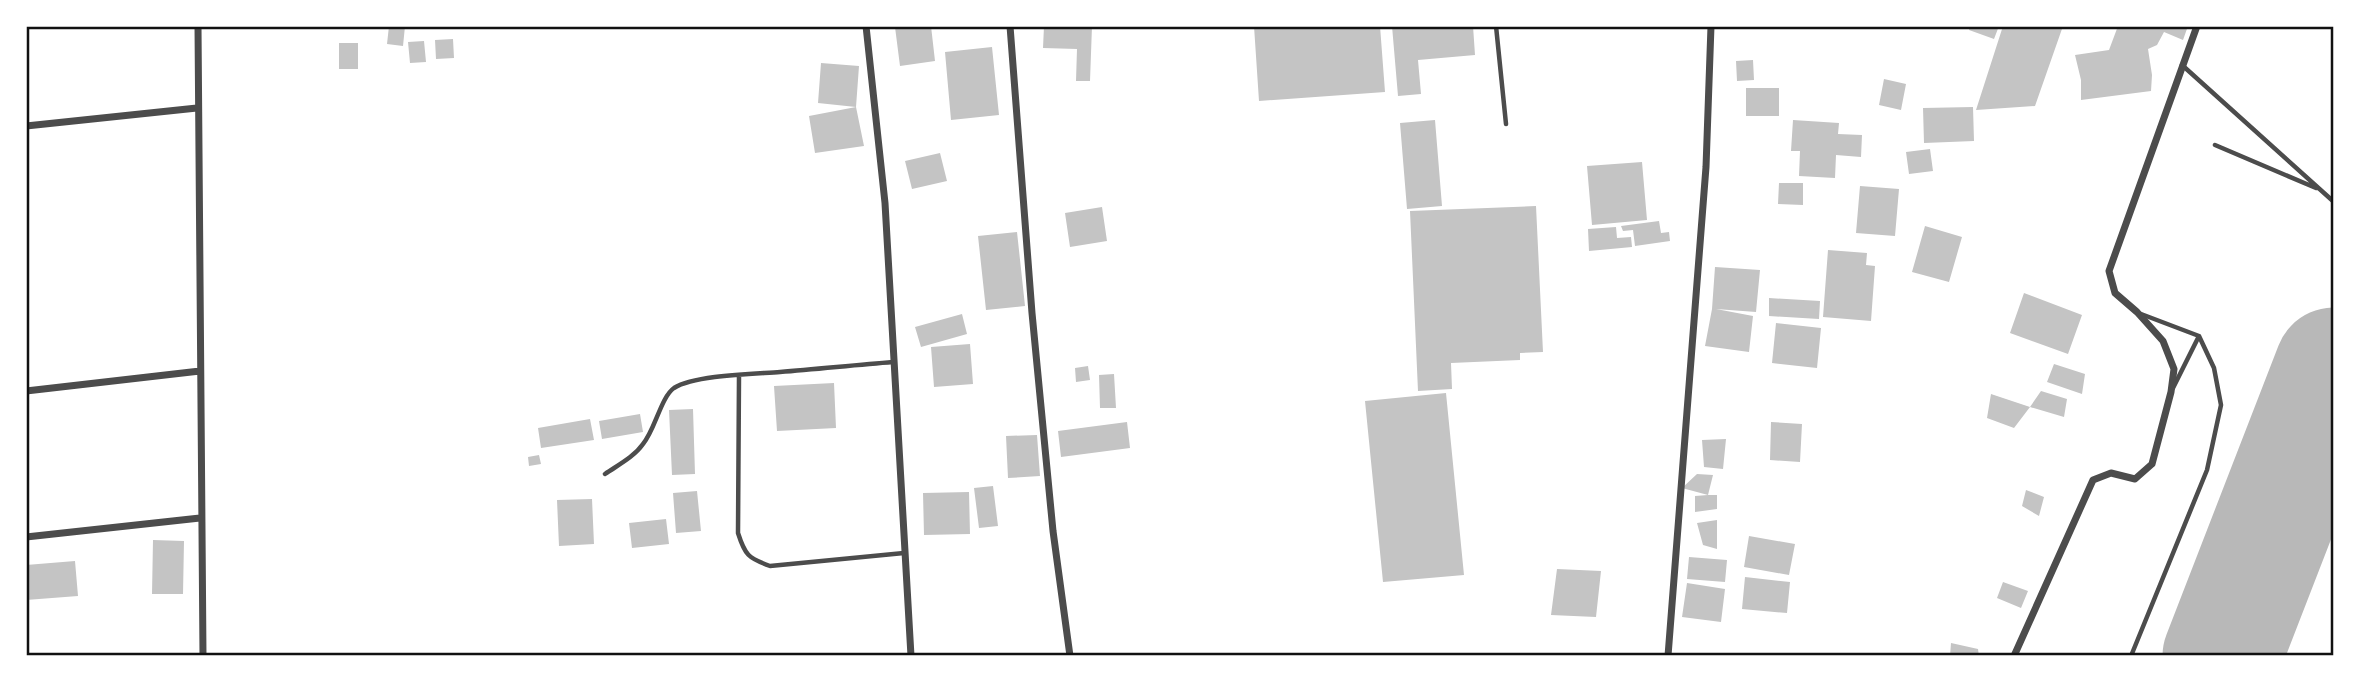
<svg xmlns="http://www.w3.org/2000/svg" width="2360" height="682" viewBox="0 0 2360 682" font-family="Commissioner,sans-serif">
<rect width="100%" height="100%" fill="#fff"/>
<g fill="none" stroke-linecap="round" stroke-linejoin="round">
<!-- runway -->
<path stroke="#b8b8b8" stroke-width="119" d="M2222,656L2334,367"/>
</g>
<!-- building -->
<path fill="#c4c4c4" d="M389,26H405L403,46L387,44Z
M931,26L935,61L900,66L895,27Z
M1044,26H1092L1090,81H1076L1077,49L1043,48Z
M1254,26H1380L1385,92L1259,101Z
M1392,26H1473L1475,55L1418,60L1421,94L1398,96Z
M1970,26H1999L1994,39L1969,30Z
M2003,26H2063L2035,106L1976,110Z
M2118,26H2188L2183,40L2164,32L2157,45L2148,49L2152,75L2151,91L2081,100V80L2075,55L2109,50Z
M453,39L454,58L436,59L435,40Z
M424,41L426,62L410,63L408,42Z
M339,43H358V69H339Z
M992,47L999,115L951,120L945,52Z
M1753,60L1754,80L1737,81L1736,61Z
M821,63L859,66L856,107L818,103Z
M1884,79L1906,84L1901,110L1879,105Z
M1746,88H1779V116H1746Z
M856,107L864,146L815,153L809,116Z
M1973,107L1974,141L1924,143L1923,108Z
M1435,120L1442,206L1407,209L1400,123Z
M1793,120L1839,123L1838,134L1862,135L1861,157L1836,155L1835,178L1799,176L1800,151H1791Z
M1930,149L1933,171L1909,174L1906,152Z
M940,153L947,181L912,189L905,161Z
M1642,162L1647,220L1592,225L1587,166Z
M1779,183H1803V205L1778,204Z
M1860,186L1899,189L1895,236L1856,233Z
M1536,206L1543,352L1520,353V360L1451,363L1452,389L1418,391L1410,211Z
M1102,207L1107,241L1070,247L1065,213Z
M1659,221L1661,233L1669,232L1670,241L1635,246L1633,230L1623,231L1621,226Z
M1925,226L1962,237L1949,282L1912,272Z
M1616,227L1617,238L1631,237L1632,247L1589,251L1588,229Z
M1017,232L1025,306L986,310L978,236Z
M1828,250L1867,253L1866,265L1875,266L1871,321L1823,317Z
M1715,267L1760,270L1756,312L1716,309L1753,316L1749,352L1705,346L1712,309Z
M2024,293L2082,315L2068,354L2010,333Z
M1769,298L1820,301L1819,319L1769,316Z
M962,314L967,334L921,347L915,327Z
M1776,323L1821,328L1817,368L1772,363Z
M970,344L973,384L934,387L931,347Z
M2054,364L2085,374L2082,394L2047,382Z
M1088,366L1090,380L1076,382L1075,368Z
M1114,374L1116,408H1100L1099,375Z
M834,383L836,428L777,431L774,386Z
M2041,391L2067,399L2064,417L2030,407L2014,428L1987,418L1991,394L2030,407Z
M1446,393L1464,575L1383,582L1365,401Z
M693,409L695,474L672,475L669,410Z
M640,414L643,432L602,439L599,421Z
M590,419L594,440L541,448L538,428Z
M1127,422L1130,448L1061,457L1058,431Z
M1771,422L1802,424L1800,462L1770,460Z
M1037,435L1040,476L1008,478L1006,436Z
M1726,439L1723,469L1704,467L1702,440Z
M539,455L541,464L529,466L528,457Z
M1697,474L1713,475L1708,495L1682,488Z
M993,486L998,526L979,528L974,488Z
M2026,490L2044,497L2039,516L2022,506Z
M697,491L701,531L676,533L673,493Z
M969,492L970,534L924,535L923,493Z
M1708,495H1717V509L1695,512V496Z
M592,499L594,544L559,546L557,500Z
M666,519L669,544L632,548L629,523Z
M1717,520V549L1703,545L1697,523Z
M1749,536L1795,544L1789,575L1744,567Z
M153,540L184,541L183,594H152Z
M1689,557L1727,560L1725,582L1687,579Z
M75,561L78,596L26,600V565Z
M1557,569L1601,571L1596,617L1551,615Z
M1745,577L1790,582L1787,613L1742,609Z
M2003,582L2028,591L2021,608L1997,598Z
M1687,583L1725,589L1721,622L1682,617Z
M1951,643L1978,649L1979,656H1950Z"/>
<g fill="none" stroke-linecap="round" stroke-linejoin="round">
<!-- service -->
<path stroke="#4c4c4c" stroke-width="4.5" d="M1496,26L1506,124
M2182,65L2334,202
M2215,145L2316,188
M739,376L738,533C745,555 748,558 770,566L904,553
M2173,388L2199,336
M605,474C618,465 634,457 643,444C655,430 661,397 674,388C695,375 754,374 780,372C818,369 855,365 893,362
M2131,656L2207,470L2221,405L2214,368L2199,336L2141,314"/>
<!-- minor -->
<path stroke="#4c4c4c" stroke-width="7" d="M198,26L203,656
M866,26L885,203L911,656
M1010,26L1032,313L1053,531L1070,656
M26,126L197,108
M26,391L200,371
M26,537L200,518
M1668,656L1706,167L1711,26
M2014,656L2093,480L2111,473L2135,479L2152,464L2171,392L2174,369L2163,341L2137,312L2115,293L2109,271L2197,26"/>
</g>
<!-- border -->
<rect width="2360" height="682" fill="none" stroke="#ffffff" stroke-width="56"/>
<rect x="28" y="28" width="2304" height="626" fill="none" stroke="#111" stroke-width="2.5"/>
</svg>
